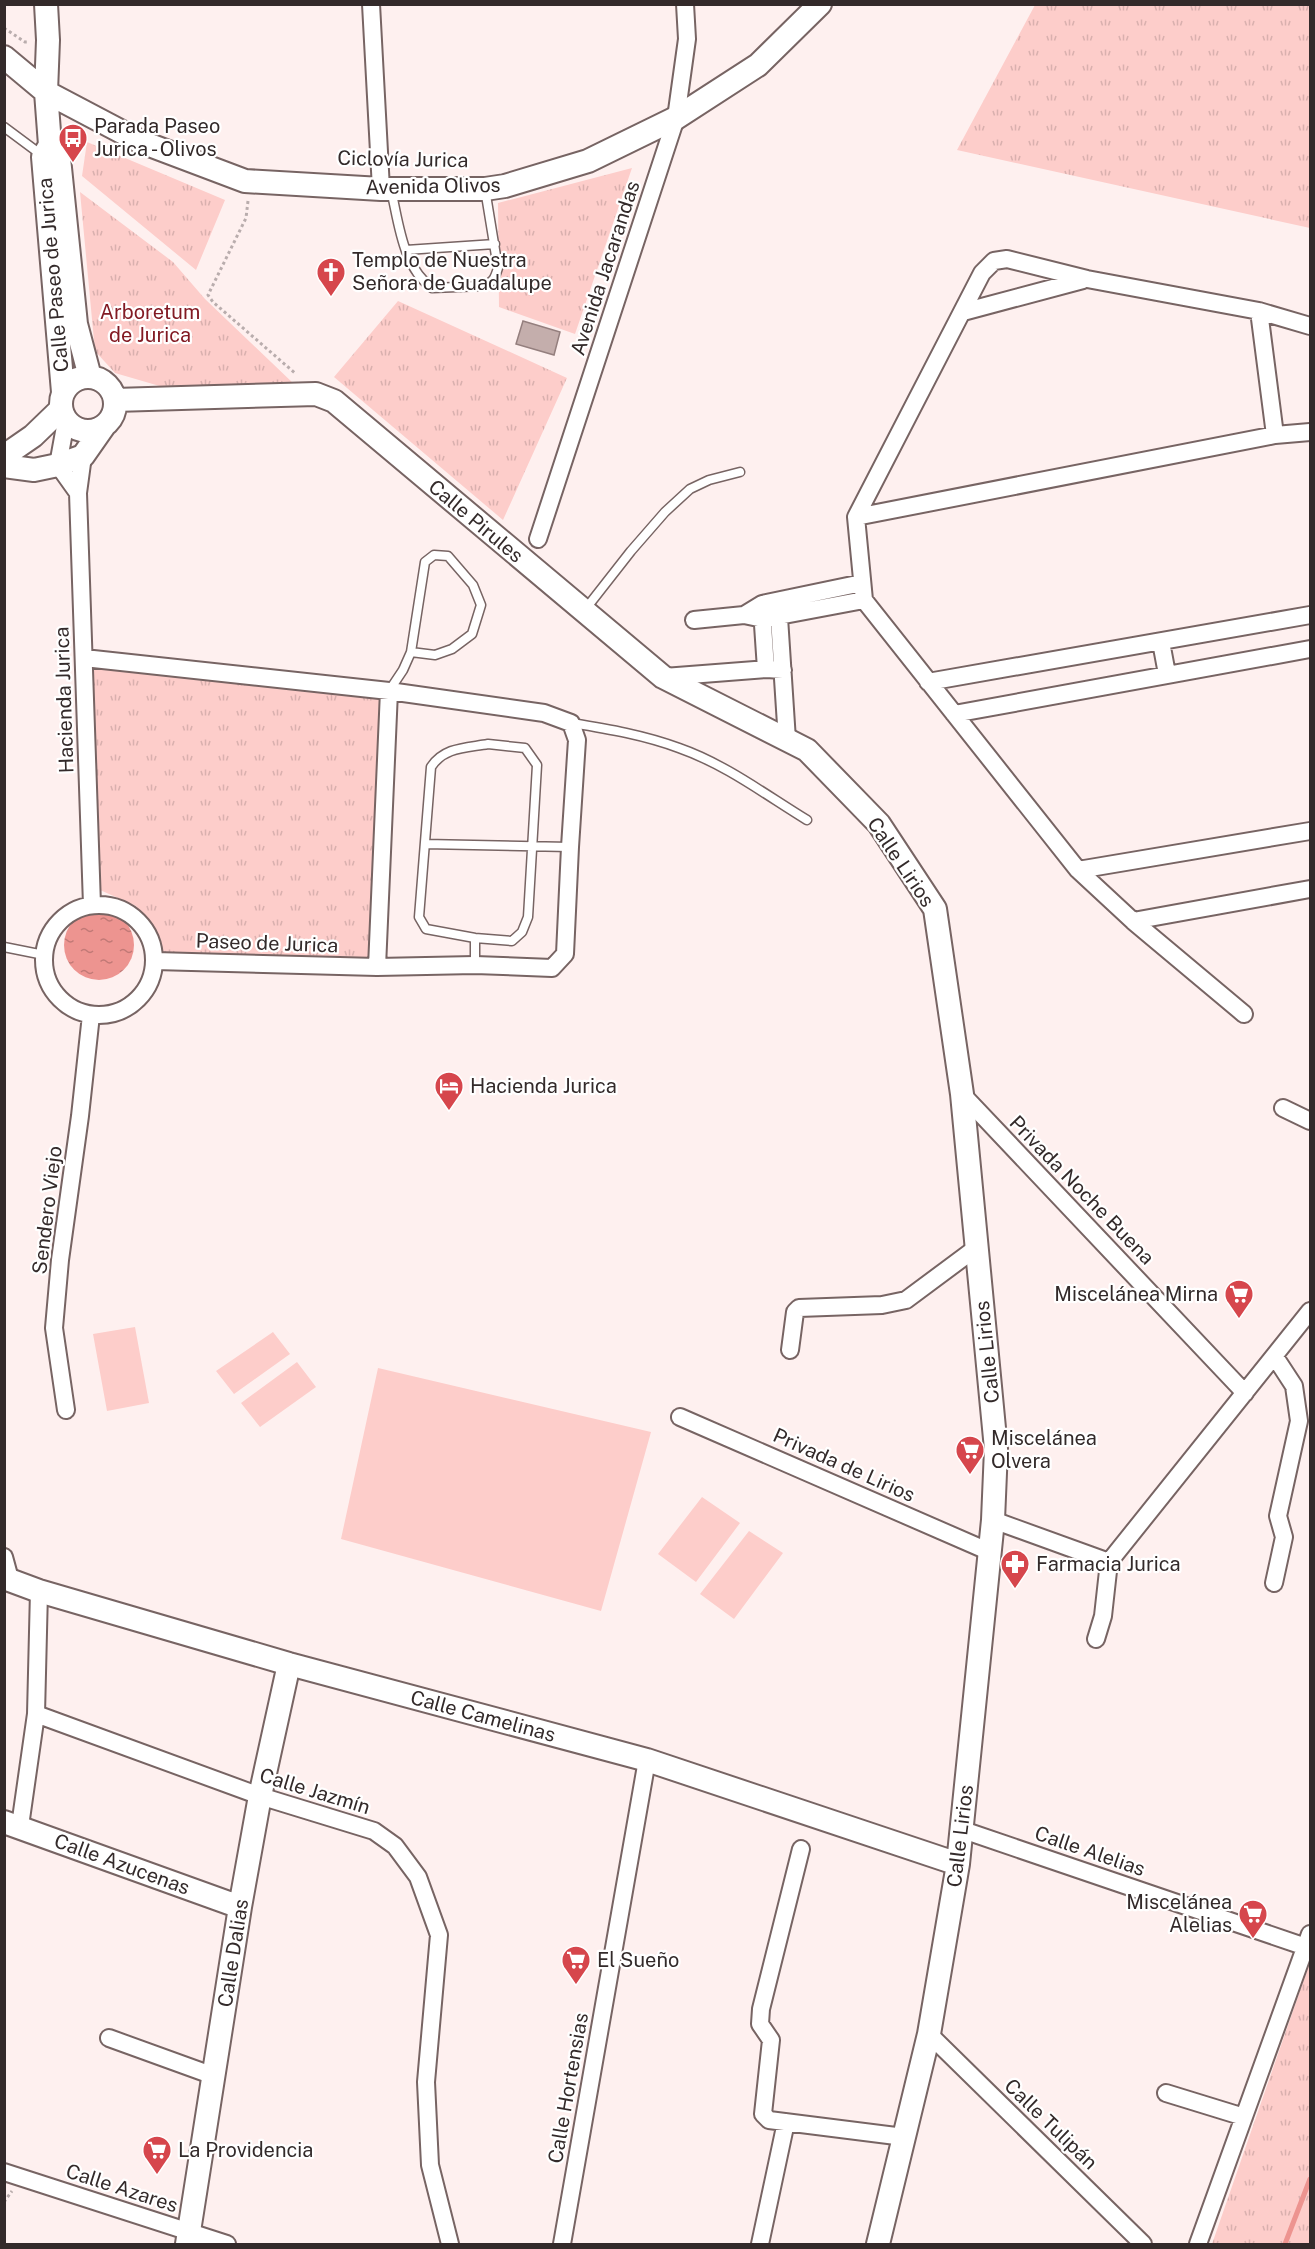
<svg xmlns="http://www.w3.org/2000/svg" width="1315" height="2249" viewBox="0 0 1315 2249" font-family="'Public Sans',sans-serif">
<defs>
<pattern id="grass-tufts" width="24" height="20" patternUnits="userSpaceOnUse" patternTransform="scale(1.5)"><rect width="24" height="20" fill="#fdcdca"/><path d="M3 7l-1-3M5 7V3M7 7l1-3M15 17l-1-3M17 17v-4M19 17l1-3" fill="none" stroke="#d9b0ae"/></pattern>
<pattern id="water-ripples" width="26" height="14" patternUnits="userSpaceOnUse" patternTransform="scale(1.5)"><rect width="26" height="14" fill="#ed9490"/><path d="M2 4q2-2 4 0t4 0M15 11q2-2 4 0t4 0" fill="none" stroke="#c17976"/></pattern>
</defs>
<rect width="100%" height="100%" fill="#fef0ef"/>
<!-- grass -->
<path fill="url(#grass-tufts)" d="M1035,5H1310V228L957,150Z
M87,142L225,200L196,270L82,176Z
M632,168L575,334L499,307L498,203Z
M80,192L173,262L205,299L294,384L289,387H163L115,373L95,351Z
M398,301L567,378L503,520L334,377Z
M90,665L382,699L370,959L164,953L136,906L100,890Z
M1310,1962V2244H1212Z"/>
<!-- garden -->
<path fill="#fdcdca" d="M135,1327L149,1403L107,1411L93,1334Z
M273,1332L290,1354L234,1394L216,1371Z
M297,1362L316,1387L260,1427L241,1403Z
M378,1368L651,1432L601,1611L341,1539Z
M702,1497L740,1523L696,1582L658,1554Z
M749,1531L783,1553L734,1619L700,1594Z"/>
<!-- water -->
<path fill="url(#water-ripples)" d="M64 945a35 35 0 1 1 70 0a35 35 0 1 1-70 0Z"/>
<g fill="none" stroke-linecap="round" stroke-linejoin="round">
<!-- stream -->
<path stroke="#ed9490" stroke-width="5" d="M1285,2244L1310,2179"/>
</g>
<!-- building -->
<path fill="#c4aeac" stroke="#947f7e" stroke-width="1.5" d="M523,321L560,332L554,355L516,344Z"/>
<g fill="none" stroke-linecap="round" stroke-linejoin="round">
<!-- lane casing -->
<g stroke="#776463" stroke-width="11">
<path id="lane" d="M4,127L43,156
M391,190C399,223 402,266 432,288L483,286C493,283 495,278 498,268L485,189
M406,250L495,244
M584,611L631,551L665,512L690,489L709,480L740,472
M389,691L403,670L411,652L425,562L434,555L448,556L473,585L481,605L472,634L452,649L435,655L411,652
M572,723C608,729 644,735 679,748C725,764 766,795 807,820
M488,744L525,748L537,765L528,917L522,932L512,941L475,938L426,929L419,917L431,767C444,747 466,748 488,744Z
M425,844L570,847
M475,938V965
M4,947L44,955"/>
</g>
<!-- street casing -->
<g stroke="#776463" stroke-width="20">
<path id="street" d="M371,4L381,189
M1259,311L1275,435
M963,312L1083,280
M66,421L58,465L78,493
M83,456L78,493L92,905
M856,517L1275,435L1310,432
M538,539L676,118L687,39L685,4
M778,602L787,740
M762,610L766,669
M744,615L762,604L862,583
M694,620L744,615L763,619L864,600
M1161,642L1167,674
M84,658L389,691L544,713L571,723L577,740L570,847L565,954L552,968L475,965L377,967L155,961
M664,677L766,669L783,670
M928,682L1310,615
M954,714L1310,649
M1078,870L1310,831
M44 960a55 55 0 1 1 110 0a55 55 0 1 1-110 0Z
M1133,921L1310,889
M377,967L389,691
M1244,1014L1133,921L1078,870L864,600L856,517L982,273L994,261L1007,259L1087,279L1259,311L1310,326
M962,1094L1245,1393
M1283,1108L1310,1121
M790,1350L795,1312L799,1308L882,1305L906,1300L976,1248
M66,1410L54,1328L60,1260L80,1116L91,1015
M680,1417L990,1552
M993,1520L1109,1562
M4,1557L10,1579
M1274,1583L1284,1537L1278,1516L1299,1421L1294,1386L1275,1357
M1096,1639L1103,1616L1109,1562L1310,1311
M36,1714L260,1796L374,1831L395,1846L418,1877L439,1935L426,2082L430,2165L450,2244
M20,1826L36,1714L39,1591
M963,1830L1306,1947
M801,1849L761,2009L760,2024L771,2040L763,2114L769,2120L904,2137
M929,2034L1143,2244
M109,2038L214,2076
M1166,2093L1244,2117
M4,2172L227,2244
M562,2244L647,1760
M760,2244L786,2122
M1198,2244L1310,1934"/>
</g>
<!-- secondary casing -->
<g stroke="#776463" stroke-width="26">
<path id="secondary" d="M46,4L48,40L46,92L50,145L59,158L76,324L90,377
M4,57L46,92L139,141L245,181L381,189H485L505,186L588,161L676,118L758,65L820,4
M50,145L43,157L63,392
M61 404a27 27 0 1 1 54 0a27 27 0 1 1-54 0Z
M115,400L316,394L334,401L663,677L807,750L879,824L935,909L962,1094L996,1449L993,1520L958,1864L929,2034L878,2244
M4,456L33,436L61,409
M4,466L34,470L58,465L83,456L104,426
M4,1578L39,1591L289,1664L647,1760L958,1864
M4,1822L240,1907
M187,2244L240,1907L260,1796L289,1664"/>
</g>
<!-- path -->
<path stroke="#b9adad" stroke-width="3" stroke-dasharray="3 3" stroke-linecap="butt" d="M4,28L25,42H29
M248,201L246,218L208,295L213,302L296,374
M4,2202L12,2191"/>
<!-- lane -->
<use href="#lane" stroke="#fff" stroke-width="8"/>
<!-- street -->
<use href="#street" stroke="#fff" stroke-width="16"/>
<!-- secondary -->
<use href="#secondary" stroke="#fff" stroke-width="22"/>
</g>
<!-- icons -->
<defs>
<g id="bus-pin" transform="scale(1.5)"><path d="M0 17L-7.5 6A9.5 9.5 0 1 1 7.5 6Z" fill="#d6464c" stroke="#fff"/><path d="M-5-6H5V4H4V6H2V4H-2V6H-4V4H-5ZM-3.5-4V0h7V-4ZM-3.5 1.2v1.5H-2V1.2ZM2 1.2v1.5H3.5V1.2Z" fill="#fff"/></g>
<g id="church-pin" transform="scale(1.5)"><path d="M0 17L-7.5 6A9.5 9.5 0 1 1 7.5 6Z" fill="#d6464c" stroke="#fff"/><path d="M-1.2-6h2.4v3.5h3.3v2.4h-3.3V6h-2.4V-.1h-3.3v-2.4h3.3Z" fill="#fff"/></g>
<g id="hotel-pin" transform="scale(1.5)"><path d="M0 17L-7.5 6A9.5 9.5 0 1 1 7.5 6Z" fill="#d6464c" stroke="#fff"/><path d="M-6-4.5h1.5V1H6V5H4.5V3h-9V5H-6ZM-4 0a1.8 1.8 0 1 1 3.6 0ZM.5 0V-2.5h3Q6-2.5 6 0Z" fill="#fff"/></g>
<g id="supermarket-pin" transform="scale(1.5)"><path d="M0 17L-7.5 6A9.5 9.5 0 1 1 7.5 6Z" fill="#d6464c" stroke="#fff"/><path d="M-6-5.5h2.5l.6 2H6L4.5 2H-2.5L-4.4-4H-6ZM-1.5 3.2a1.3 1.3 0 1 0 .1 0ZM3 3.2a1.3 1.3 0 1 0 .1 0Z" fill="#fff"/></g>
<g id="pharmacy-pin" transform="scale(1.5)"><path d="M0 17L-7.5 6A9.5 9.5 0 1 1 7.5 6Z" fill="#d6464c" stroke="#fff"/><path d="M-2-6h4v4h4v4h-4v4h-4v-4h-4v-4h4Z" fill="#fff"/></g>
</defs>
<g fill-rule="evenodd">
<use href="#bus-pin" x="73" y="138"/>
<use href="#church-pin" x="331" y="272"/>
<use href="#hotel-pin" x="449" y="1086"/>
<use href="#supermarket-pin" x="1239" y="1294"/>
<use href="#supermarket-pin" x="970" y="1450"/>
<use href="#pharmacy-pin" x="1015" y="1564"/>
<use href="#supermarket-pin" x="1253" y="1914"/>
<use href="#supermarket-pin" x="576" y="1960"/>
<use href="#supermarket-pin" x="157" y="2150"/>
</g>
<g text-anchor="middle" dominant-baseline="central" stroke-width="4.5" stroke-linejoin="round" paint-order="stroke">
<!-- poi labels -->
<g font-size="20" fill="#332a2a" stroke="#fff" text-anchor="start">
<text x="94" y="126">Parada Paseo<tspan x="94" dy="23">Jurica - Olivos</tspan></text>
<text x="352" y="260">Templo de Nuestra<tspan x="352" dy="23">Señora de Guadalupe</tspan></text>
<text x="470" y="1086">Hacienda Jurica</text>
<text x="1218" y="1294" text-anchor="end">Miscelánea Mirna</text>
<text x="991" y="1438">Miscelánea<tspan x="991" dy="23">Olvera</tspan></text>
<text x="1036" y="1564">Farmacia Jurica</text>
<text x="1232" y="1902" text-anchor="end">Miscelánea<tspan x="1232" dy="23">Alelias</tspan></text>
<text x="597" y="1960">El Sueño</text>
<text x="178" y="2150">La Providencia</text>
</g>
<!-- street labels -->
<g font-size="20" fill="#332a2a" stroke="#fff">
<text transform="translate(403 159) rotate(1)">Ciclovía Jurica</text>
<text transform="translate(433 186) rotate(-1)">Avenida Olivos</text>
<text transform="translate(605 268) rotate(-72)">Avenida Jacarandas</text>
<text transform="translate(53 275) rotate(-95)">Calle Paseo de Jurica</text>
<text transform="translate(476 521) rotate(40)">Calle Pirules</text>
<text transform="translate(64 700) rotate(-92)">Hacienda Jurica</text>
<text transform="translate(901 862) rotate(56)">Calle Lirios</text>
<text transform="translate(267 943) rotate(2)">Paseo de Jurica</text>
<text transform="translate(1082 1190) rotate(46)">Privada Noche Buena</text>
<text transform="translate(47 1210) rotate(-83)">Sendero Viejo</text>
<text transform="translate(987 1352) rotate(-96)">Calle Lirios</text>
<text transform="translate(844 1465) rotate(24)">Privada de Lirios</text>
<text transform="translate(483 1716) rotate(15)">Calle Camelinas</text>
<text transform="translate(315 1791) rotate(17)">Calle Jazmín</text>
<text transform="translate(960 1836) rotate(-83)">Calle Lirios</text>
<text transform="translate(1090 1851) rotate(19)">Calle Alelias</text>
<text transform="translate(122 1864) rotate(20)">Calle Azucenas</text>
<text transform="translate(233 1953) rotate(-81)">Calle Dalias</text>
<text transform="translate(568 2088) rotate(-80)">Calle Hortensias</text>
<text transform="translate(1051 2124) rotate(44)">Calle Tulipán</text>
<text transform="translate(122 2188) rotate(18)">Calle Azares</text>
</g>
<!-- park labels -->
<g font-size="20" fill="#821a23" stroke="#fff">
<text x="150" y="312">Arboretum<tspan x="150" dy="23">de Jurica</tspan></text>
</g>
</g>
<!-- border -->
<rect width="1315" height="2249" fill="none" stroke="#332a2a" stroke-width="12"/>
</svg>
